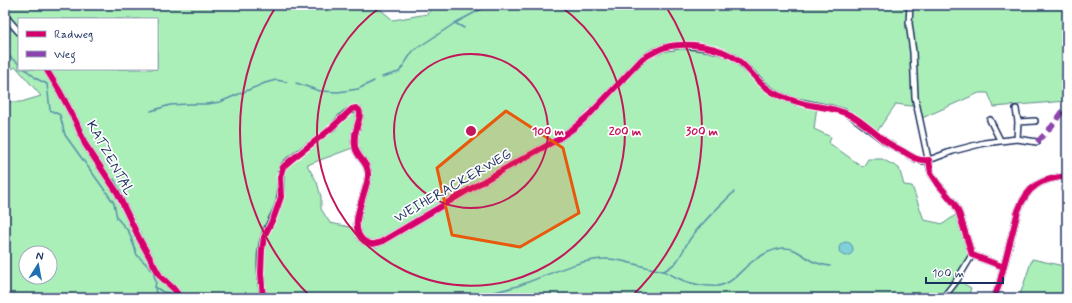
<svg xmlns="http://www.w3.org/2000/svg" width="1072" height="303" viewBox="0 0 1072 303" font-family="Mynerve,sans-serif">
<rect width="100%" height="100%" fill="#fff"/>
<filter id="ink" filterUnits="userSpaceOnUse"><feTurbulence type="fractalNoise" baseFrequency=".025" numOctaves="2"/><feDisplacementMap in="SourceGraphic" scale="8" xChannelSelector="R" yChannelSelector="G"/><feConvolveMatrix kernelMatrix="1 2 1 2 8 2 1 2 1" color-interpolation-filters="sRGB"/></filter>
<g filter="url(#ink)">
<!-- green -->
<path fill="#aaeeb8" stroke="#628e8b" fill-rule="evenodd" d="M5,5H378L381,10L393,20L427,14L434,5H1067V101L994,107L988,93H979L922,118L918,107L896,104L878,130L864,125L853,117L817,106L814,129L831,137L829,143L863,167L868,159H882L899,168L904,185L912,186L924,220L943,224L957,214L969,255L959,281L971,288L968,298H5V102H21L41,96L16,67L5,72V30H17L5,16ZM19,19H157V69H19ZM355,147L368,174L355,228L330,223L321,209V197L317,182L307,165ZM26,253H50V277H26Z
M1032,259L1064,266L1067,263V298H1019Z"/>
<!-- water -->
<path fill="#7fd0d9" stroke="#5790a8" d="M839 249a7 7 0 1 1 14 0a7 7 0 1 1-14 0Z"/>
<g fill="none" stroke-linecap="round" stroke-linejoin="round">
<!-- stream -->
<path stroke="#5790a8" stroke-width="1.5" d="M455,23L464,28
M5,53L19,64
M25,69L37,79L47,84L50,110L60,115L65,135L114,203L117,218L129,232L137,255L153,271L156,282L155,287L163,292L169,293L176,297L177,298
M382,77L399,72L413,51L455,23L489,5
M296,83L320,91L338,92L358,89L374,81
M151,111L170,105L188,104H207L220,102L265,83L276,80L287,82
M114,179L120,190L130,213
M664,271C669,268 674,265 677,261C683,253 686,243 693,235C705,219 720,206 734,192
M155,287L156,295V297
M467,298C485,294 503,291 520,285C547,276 576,260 604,259C619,258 632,264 646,267C651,269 658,269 663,271C669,273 674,277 680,279C690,284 708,287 718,286C731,284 739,273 748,265C757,257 773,248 785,248C796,248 803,256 812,261C818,264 824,265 830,266"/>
<!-- minor casing -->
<g stroke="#1b2f5e" stroke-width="8">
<path id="minor" d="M910,5L909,23L913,52L915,97L931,173L938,184L954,203L959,213L972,255L1004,267
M5,16L19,32
M46,69L59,90L76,122L85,144L117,192L139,238L160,276L174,289L181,298
M1016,109L1018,122L1017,139
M990,120L1000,140
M1018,122L1035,121
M263,298C261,279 258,256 264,237C268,223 278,212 280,197C282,187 278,177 283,167C286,162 294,157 299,153C310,145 322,136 333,127C339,120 350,106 359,110C362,115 358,121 357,127C355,133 354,140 355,146C356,158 369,161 368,176C367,194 346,227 364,241C366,242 369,244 372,244C375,244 378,243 381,242L499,172L555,141L574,128L590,114L642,59L652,53L663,48L682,45L708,48L720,51L732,56L740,62L766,87L776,94L794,101L834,109L844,112L853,117L886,142L916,159L923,161L929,160L953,151L984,143L1017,139L1037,142
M943,298L957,280L972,255
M994,298L999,285L1018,211C1028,185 1041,179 1067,176"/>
</g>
<!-- minor -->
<use href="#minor" stroke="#fff" stroke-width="5"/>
<!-- quiet -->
<path stroke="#8e44ad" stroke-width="5" stroke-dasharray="10 5" stroke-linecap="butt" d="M1037,142L1052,126L1067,105"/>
<!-- cycleway casing -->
<g stroke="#fff" stroke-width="8">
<path id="cycleway" d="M46,69L59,90L76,122L85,144L117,192L139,238L160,276L174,289L181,298
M263,298L261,273L262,250L264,237L274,217L281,197L280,177L283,167L291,160L328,131L352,109L356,108L359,110C362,115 358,121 357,127C355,133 354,140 355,146C356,158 369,161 368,176C367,194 346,227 364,241C366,242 369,244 372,244C375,244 378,243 381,242L499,172L555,141L574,128L590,114L642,59C649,55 655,51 663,48C686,41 720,46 739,61C752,72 762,88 778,95C788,99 799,103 810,105C825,108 840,109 854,117C865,124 875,133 885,141C892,146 899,149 906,153C914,158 919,161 929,160L931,173L938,184L954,203L959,213L972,255L1004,267
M994,298L999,285L1018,211C1028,185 1041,179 1067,176"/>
</g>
<!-- cycleway -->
<use href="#cycleway" stroke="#d6006c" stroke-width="6"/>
</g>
</g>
<!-- marked area -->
<path fill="#e8590c" fill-opacity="0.2" stroke="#e8590c" stroke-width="3" stroke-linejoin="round" d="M506,111L563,148L579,213L520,247L452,235L437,168Z"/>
<!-- distance rings -->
<g fill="none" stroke="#c2185b" stroke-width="2">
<circle cx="471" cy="131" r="77"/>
<path d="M560 6A154 154 0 1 1 382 6"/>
<path d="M311 297A231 231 0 0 1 277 5M665 5A231 231 0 0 1 631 297"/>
</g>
<g text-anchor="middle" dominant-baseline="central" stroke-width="3.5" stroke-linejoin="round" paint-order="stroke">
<!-- street labels -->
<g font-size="14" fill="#1b2f5e" stroke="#fff">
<text transform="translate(110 158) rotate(61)">KATZENTAL</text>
<text transform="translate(453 186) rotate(-30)">WEIHERACKERWEG</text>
</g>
</g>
<circle cx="471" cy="131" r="6" fill="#c2185b" stroke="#fff" stroke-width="2"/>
<g font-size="12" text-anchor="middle" font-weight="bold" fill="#c2185b" stroke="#fff" stroke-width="3.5" stroke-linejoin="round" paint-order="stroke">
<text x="548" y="135">100 m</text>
<text x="625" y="135">200 m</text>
<text x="702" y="135">300 m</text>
</g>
<!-- margin -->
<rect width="1072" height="303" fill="none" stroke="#fff" stroke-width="20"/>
<rect x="10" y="10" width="1052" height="283" fill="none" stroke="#1b2f5e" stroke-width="1.5" filter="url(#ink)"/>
<!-- legend -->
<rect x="18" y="18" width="140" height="52" fill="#ffffff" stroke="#a4acbf"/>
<rect x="26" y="31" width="20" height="6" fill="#d6006c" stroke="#a4acbf"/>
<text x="54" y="38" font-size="12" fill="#1b2f5e">Radweg</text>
<rect x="26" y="51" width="20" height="6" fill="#8e44ad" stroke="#a4acbf"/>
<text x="54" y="58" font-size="12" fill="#1b2f5e">Weg</text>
<!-- north arrow -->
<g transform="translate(38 265) rotate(11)"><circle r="19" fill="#ffffff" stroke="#a4acbf"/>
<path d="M0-3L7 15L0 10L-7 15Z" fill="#1f6fb2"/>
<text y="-6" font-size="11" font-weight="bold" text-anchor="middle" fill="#1b2f5e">N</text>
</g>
<!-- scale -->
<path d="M926 277v6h77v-6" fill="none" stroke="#1b2f5e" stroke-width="2"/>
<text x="932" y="277" font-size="12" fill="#1b2f5e" stroke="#ffffff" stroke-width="3" paint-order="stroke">100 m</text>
</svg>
